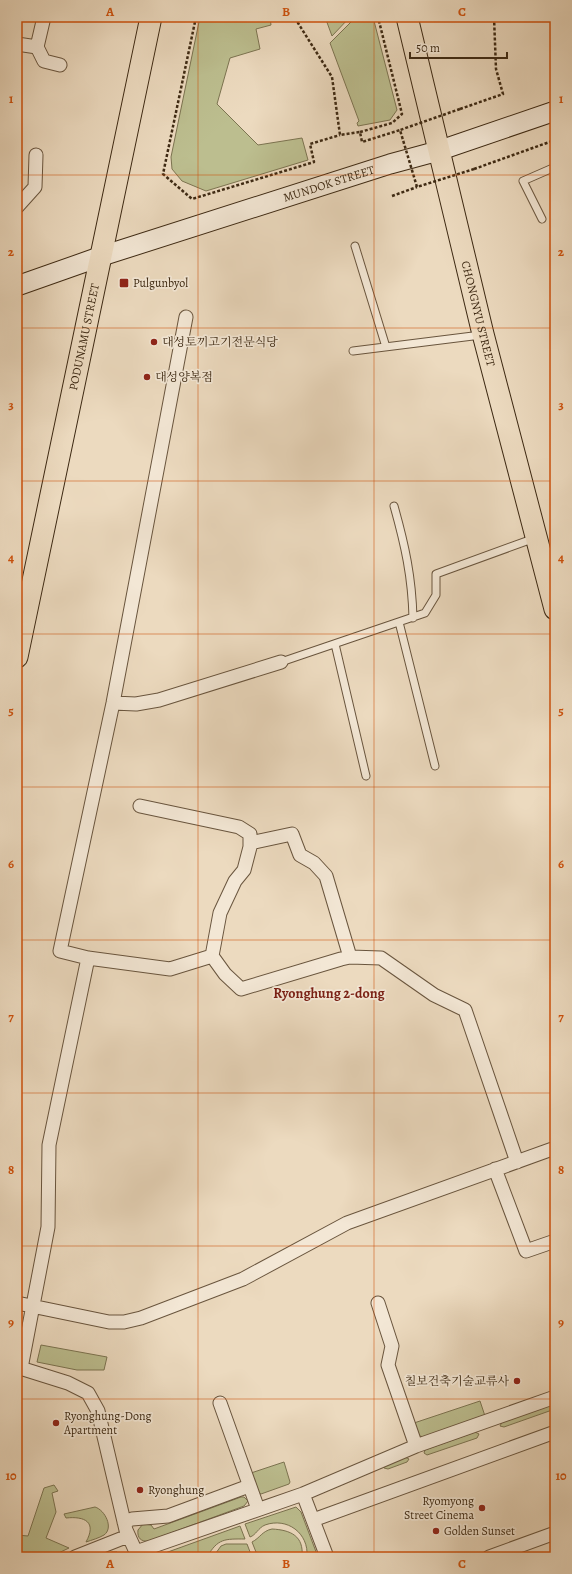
<svg xmlns="http://www.w3.org/2000/svg" width="572" height="1574" viewBox="0 0 572 1574" font-family="Alegreya,'Noto Serif KR',serif">
<rect width="100%" height="100%" fill="#ecdabf"/>
<filter id="stains"><feTurbulence type="fractalNoise" baseFrequency=".005" numOctaves="4"/><feColorMatrix values="0 0 0 0 .2 0 0 0 0 .09 0 0 0 0 .02 0 0 0 .5 -.17"/></filter>
<radialGradient id="worn" r=".72"><stop offset=".6" stop-color="#630" stop-opacity="0"/><stop offset="1" stop-color="#630" stop-opacity=".3"/></radialGradient>
<!-- green -->
<path fill="#bcbe8f" stroke="#7c7451" d="M200,17H270L271,25L256,29L260,49L230,58L217,104L258,145L302,138L308,160L206,191L182,181L172,169L171,157Z
M325,17H350L332,36Z
M356,17H373L397,110L390,120L358,126L357,123L359,121L330,43Z
M41,1345L107,1357L104,1370H77L37,1362Z
M480,1401L485,1416L427,1437L418,1436L414,1423Z
M555,1403V1409L504,1427L500,1426L502,1422Z
M475,1432L479,1434L477,1438L427,1455L424,1453L425,1450Z
M405,1457L409,1459L407,1462L388,1469L384,1468V1465Z
M284,1462L290,1482L289,1484L261,1494L257,1492L251,1473Z
M54,1485L58,1491L52,1493L56,1512L46,1538L69,1548L50,1557H17V1535L28,1536L44,1488Z
M241,1497H244L248,1501L244,1506L149,1541C141,1542 137,1538 138,1530L143,1524L151,1525L154,1529Z
M95,1507C105,1510 114,1528 104,1535C99,1538 92,1540 86,1542C97,1522 85,1516 66,1518L64,1514Z
M296,1507L301,1512L318,1557H307C309,1533 287,1517 265,1525C258,1528 256,1535 250,1537L245,1524Z
M240,1526L245,1539C225,1539 218,1538 207,1557H154Z
M272,1529C291,1530 304,1536 302,1557H258L252,1542C260,1538 262,1531 272,1529Z
M226,1544H247L252,1557H213L221,1546Z
M112,1552H117L121,1557H99Z"/>
<g fill="none" stroke-linecap="round" stroke-linejoin="round">
<!-- service casing -->
<g stroke="#69553e" stroke-width="9">
<path id="service" d="M542,219L523,181L555,167
M355,246L386,347
M353,351L481,335
M394,506C405,545 412,577 413,618
M399,622L435,766
M335,644L366,776
M281,662L425,613L436,595V574L535,538"/>
</g>
<!-- minor casing -->
<g stroke="#69553e" stroke-width="15">
<path id="minor" d="M17,44L37,47L44,61L60,65
M37,47L44,17
M17,207L35,187L36,155
M113,703L136,704L159,700L281,662
M140,806L239,827L250,834V847L244,870L235,881L220,913L212,956L170,969L88,958L60,951L113,703L186,317
M250,843L292,834L300,855L314,863L326,876L350,957
M212,956L225,974L241,989L341,959L350,957L381,958L434,995L465,1010L517,1162
M495,1169L526,1251L555,1241
M17,1303L109,1322H124L141,1318L243,1279L347,1223L555,1148
M378,1303L392,1346L388,1365L416,1446
M17,1367L68,1383L88,1393L98,1411L126,1530L136,1552L303,1494L416,1446L555,1397
M21,1368L48,1227L49,1145L88,958
M220,1403L258,1509
M303,1494L327,1557
M313,1520L555,1432
M124,1522L132,1519L168,1516L249,1486
M75,1557L128,1536
M489,1557L555,1533"/>
</g>
<!-- secondary casing -->
<g stroke="#3d2913" stroke-width="21">
<g id="secondary">
<path id="s1" d="M17,286L102,256L390,164L438,151L555,111"/>
</g>
</g>
<!-- primary casing -->
<g stroke="#3d2913" stroke-width="23">
<g id="primary">
<path id="s2" d="M407,17L483,334L555,609"/>
<path id="s3" d="M17,657L151,17"/>
</g>
</g>
<!-- path -->
<path stroke="#3d2913" stroke-width="2.5" stroke-dasharray="3 2" stroke-linecap="butt" d="M196,17L163,174L192,199L314,162L310,144L340,135
M298,17V23L332,77L340,135L360,132L362,142L400,130
M460,109L503,94L496,69L494,17
M360,132L392,123L402,114L378,17
M474,169L555,140
M392,196L417,187
M544,1557L555,1553"/>
<!-- service -->
<use href="#service" stroke="#f3e7d5" stroke-width="7"/>
<!-- minor -->
<use href="#minor" stroke="#f3e7d5" stroke-width="13"/>
<!-- secondary -->
<use href="#secondary" stroke="#f3e7d5" stroke-width="19"/>
<!-- primary -->
<use href="#primary" stroke="#ecdabf" stroke-width="21"/>
<!-- path-bridge -->
<path stroke="#3d2913" stroke-width="2.5" stroke-dasharray="3 2" stroke-linecap="butt" d="M460,109L400,130L417,187L474,169"/>
</g>
<!-- grid -->
<path fill="none" stroke="#ce520d" stroke-width="1" stroke-opacity="0.55" d="M198,17V1557M374,17V1557M17,175H555M17,328H555M17,481H555M17,634H555M17,787H555M17,940H555M17,1093H555M17,1246H555M17,1399H555"/>
<!-- markers -->
<g fill="#8f2418" stroke="#f3e7d5" stroke-width="1.5">
<rect x="119" y="278" width="10" height="10" rx="2"/>
<circle cx="154" cy="342" r="4"/>
<circle cx="147" cy="377" r="4"/>
<circle cx="517" cy="1381" r="4"/>
<circle cx="56" cy="1423" r="4"/>
<circle cx="140" cy="1490" r="4"/>
<circle cx="482" cy="1508" r="4"/>
<circle cx="436" cy="1531" r="4"/>
</g>
<g text-anchor="middle" dominant-baseline="central" stroke-width="3.5" stroke-linejoin="round" paint-order="stroke">
<!-- street labels -->
<g font-size="12" fill="#3d2913" stroke="#f3e7d5">
<text stroke="none"><textPath href="#s1" startOffset="328">MUNDOK STREET</textPath></text>
<text stroke="none"><textPath href="#s2" startOffset="305">CHONGNYU STREET</textPath></text>
<text stroke="none"><textPath href="#s3" startOffset="327">PODUNAMU STREET</textPath></text>
</g>
<!-- poi labels -->
<g font-size="12" fill="#3d2913" stroke="#f3e7d5" text-anchor="start">
<text x="133" y="283">Pulgunbyol</text>
<text x="162" y="342">대성토끼고기전문식당</text>
<text x="155" y="377">대성양복점</text>
<text x="509" y="1381" text-anchor="end">칠보건축기술교류사</text>
<text x="64" y="1416">Ryonghung-Dong<tspan x="64" dy="14">Apartment</tspan></text>
<text x="148" y="1490">Ryonghung</text>
<text x="474" y="1501" text-anchor="end">Ryomyong<tspan x="474" dy="14">Street Cinema</tspan></text>
<text x="444" y="1531">Golden Sunset</text>
</g>
<!-- quarter labels -->
<g font-size="14" font-weight="bold" fill="#7a1f14" stroke="#f3e7d5">
<text x="329" y="993">Ryonghung 2-dong</text>
</g>
</g>
<!-- margin -->
<rect width="572" height="1574" fill="none" stroke="#ecdabf" stroke-width="44"/>
<!-- scale -->
<path d="M410 52v6h97v-6" fill="none" stroke="#3d2913" stroke-width="2"/>
<text x="416" y="52" font-size="12" fill="#3d2913" stroke="#f3e7d5" stroke-width="3" paint-order="stroke">50 m</text>
<rect x="22" y="22" width="528" height="1530" fill="none" stroke="#ce520d" stroke-width="1.5"/>
<g font-size="13" text-anchor="middle" font-weight="bold" fill="#ce520d">
<text x="110" y="16">A</text>
<text x="286" y="16">B</text>
<text x="462" y="16">C</text>
<text x="11" y="103">1</text>
<text x="561" y="103">1</text>
<text x="11" y="256">2</text>
<text x="561" y="256">2</text>
<text x="11" y="409">3</text>
<text x="561" y="409">3</text>
<text x="11" y="562">4</text>
<text x="561" y="562">4</text>
<text x="11" y="715">5</text>
<text x="561" y="715">5</text>
<text x="11" y="868">6</text>
<text x="561" y="868">6</text>
<text x="11" y="1021">7</text>
<text x="561" y="1021">7</text>
<text x="11" y="1174">8</text>
<text x="561" y="1174">8</text>
<text x="11" y="1327">9</text>
<text x="561" y="1327">9</text>
<text x="11" y="1480">10</text>
<text x="561" y="1480">10</text>
<text x="110" y="1568">A</text>
<text x="286" y="1568">B</text>
<text x="462" y="1568">C</text>
</g>
<rect width="100%" height="100%" filter="url(#stains)"/>
<rect width="100%" height="100%" fill="url(#worn)"/>
</svg>
